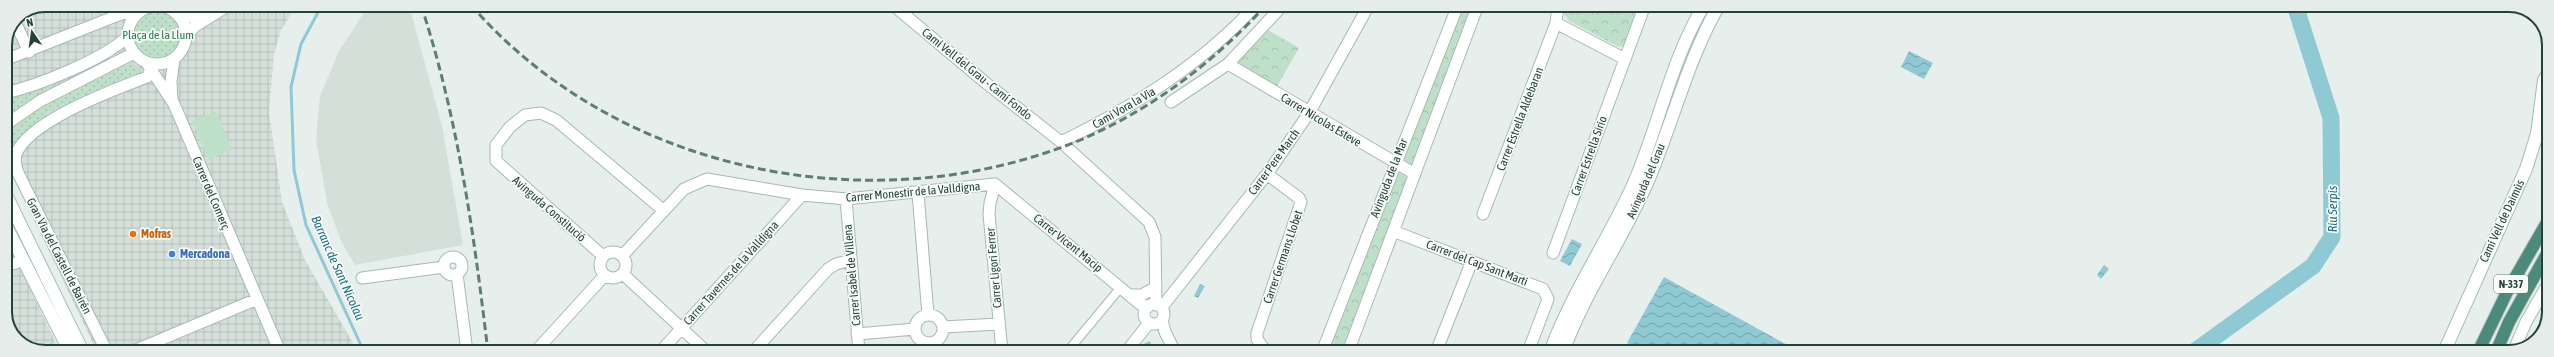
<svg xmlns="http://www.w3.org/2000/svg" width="2554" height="357" viewBox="0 0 2554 357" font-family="'Asap Condensed',sans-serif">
<defs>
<pattern id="industrial-grid" width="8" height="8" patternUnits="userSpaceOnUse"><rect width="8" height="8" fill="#d4dfda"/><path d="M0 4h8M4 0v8" fill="none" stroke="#b6c1bc"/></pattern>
<pattern id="park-crowns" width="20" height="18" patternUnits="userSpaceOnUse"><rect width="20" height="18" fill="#bfe0c8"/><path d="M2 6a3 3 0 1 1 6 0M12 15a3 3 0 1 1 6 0" fill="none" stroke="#a4c1ad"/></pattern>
<pattern id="garden-dots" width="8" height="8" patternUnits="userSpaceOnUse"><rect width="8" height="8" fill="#bfe0c8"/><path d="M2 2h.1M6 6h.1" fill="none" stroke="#a4c1ad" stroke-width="1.8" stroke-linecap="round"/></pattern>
<pattern id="water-waves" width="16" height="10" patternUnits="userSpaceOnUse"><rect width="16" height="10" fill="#8ec9d4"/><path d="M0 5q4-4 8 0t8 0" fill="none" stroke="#74a5ad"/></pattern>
</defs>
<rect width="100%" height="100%" fill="#e6efeb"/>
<!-- built -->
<path fill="#d4dfda" d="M369,5H409L442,126L463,245L355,265L342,243L327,203L316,139L320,96L339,51Z"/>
<!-- industrial -->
<path fill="url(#industrial-grid)" d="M45,5H297L281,30L274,54L269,112L282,202L305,260L358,352H97L5,158V45L17,17Z
M5,236L60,352H40L17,340L5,317Z"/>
<!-- grass -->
<path fill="#bfe0c8" d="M216,111L232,149L209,160L192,121Z"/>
<!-- park -->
<path fill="url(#park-crowns)" d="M1461,5H1473L1415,166L1410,169L1400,162Z
M1563,5H1643L1628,45L1619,47L1569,21L1562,11Z
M1266,29L1299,48L1276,88L1236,61Z
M1399,173L1405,175L1407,179L1341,352H1328L1395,175Z"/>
<!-- garden -->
<path fill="url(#garden-dots)" d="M173,5H212C196,11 188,16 173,5Z
M135 35a23 23 0 1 1 46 0a23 23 0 1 1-46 0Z
M100,61L101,64L46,90L14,111L9,99L29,93Z
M132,64L141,69L139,75L48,112L16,146L5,147C5,141 4,134 8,129C27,107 91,81 119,67Z"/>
<!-- water -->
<path fill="url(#water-waves)" d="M263,5H282L277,13Z
M1909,51L1933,63L1924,79L1901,67Z
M1572,239L1582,244L1570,266L1560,261Z
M2104,265L2109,269L2101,279L2097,275Z
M1664,277L1800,352H1644L1627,343Z
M1200,284L1205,286L1198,298L1194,296Z
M1150,341L1152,347L1139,352L1137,347Z"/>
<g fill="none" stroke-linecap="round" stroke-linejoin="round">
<!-- stream -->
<path stroke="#8ec9d4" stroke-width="3" d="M322,5L301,44L291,87L294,170L306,225L364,352"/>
<!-- river -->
<path stroke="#8ec9d4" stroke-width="17" d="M2194,352L2313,266L2332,237L2331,118L2295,5"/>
<!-- pedestrian casing -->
<g stroke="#a8b8b2" stroke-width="10">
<path id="pedestrian" d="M1350,347L1362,352
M1067,352L1121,287"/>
</g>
<!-- minor casing -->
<g stroke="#a8b8b2" stroke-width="13">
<path id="minor" d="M893,5L986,83L1061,142L1149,222L1155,237L1156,305
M1558,5L1556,23L1625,59L1645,5
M128 35a29 29 0 1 1 58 0a29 29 0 1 1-58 0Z
M179,16L188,17L211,13
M15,22L29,52
M186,36L195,26L229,5
M5,60L111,18L124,13L134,16
M146,62L174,104L280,352
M1228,64L1415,174
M5,93C37,86 105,59 128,36
M172,100L171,81L174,59
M1171,102L1228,64L1283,5
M5,125L40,101L134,53
M1061,142C1133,107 1201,65 1256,5
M995,184L1140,304L1148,307
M995,184L990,203L989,214L1002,352
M918,193L928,315
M846,199L859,352
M1483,214L1556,23
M1393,231L1543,289L1548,299L1528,352
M600 265a13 13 0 1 1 26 0a13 13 0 1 1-26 0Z
M1553,253L1625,59
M623,255L684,189L707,179L802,195L846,199L995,184
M603,256L496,161V145L510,127L525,115L541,113L556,120L663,210
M444 266a9 9 0 1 1 18 0a9 9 0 1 1-18 0Z
M5,265L16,263
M457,274L467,352
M623,274L707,352
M362,278L444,267
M1130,295H1142L1156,287
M1144 314a10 10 0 1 1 20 0a10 10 0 1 1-20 0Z
M1162,307L1267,174L1309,113L1369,5
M915 329a14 14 0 1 1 28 0a14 14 0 1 1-28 0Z
M1162,320L1165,332L1175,352
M943,327L999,324
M857,334L915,329
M2514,350L2526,322L2549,282
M107,352L19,175C16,168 14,161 16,154C30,120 114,90 147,77L151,70
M131,352L257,299
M535,352L605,275
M660,352L802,195
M753,352L828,269L836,264L851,260
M1126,352L1149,323
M1266,352L1257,339V333L1301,202L1299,198L1267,174
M1322,352L1458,5
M1348,352L1478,5
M1436,352L1472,261"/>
</g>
<!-- secondary casing -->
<g stroke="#a4bbb3" stroke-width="14">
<path id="secondary" d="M5,193L83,352
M5,224L70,352
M1550,352C1572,292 1608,241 1634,183C1659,125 1671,60 1704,5
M1563,352C1585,290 1625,237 1650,176C1674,119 1688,59 1719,5
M2444,352L2526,169L2537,134L2544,80L2549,72"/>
</g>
<!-- trunk casing -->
<g stroke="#c2cac8" stroke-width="14">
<path id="trunk" d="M2478,352L2508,290L2549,219
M2496,352L2509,322L2549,250"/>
</g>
<!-- pedestrian -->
<use href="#pedestrian" stroke="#fff" stroke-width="8"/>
<!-- minor -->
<use href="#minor" stroke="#fff" stroke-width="11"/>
<!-- secondary -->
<use href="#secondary" stroke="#fff" stroke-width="12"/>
<!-- trunk -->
<use href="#trunk" stroke="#4c8a7c" stroke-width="12"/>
<!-- rail -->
<path stroke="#5f7d75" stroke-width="3" stroke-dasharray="8 4" stroke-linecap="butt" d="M421,5C458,118 474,234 488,352
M471,5C614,170 863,222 1065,146C1142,117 1212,65 1266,5"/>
</g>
<!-- markers -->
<circle fill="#e8710a" stroke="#f7fbf9" stroke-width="1.5" cx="133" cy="234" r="4"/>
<circle fill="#3f7fe0" stroke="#f7fbf9" stroke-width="1.5" cx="172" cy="254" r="4"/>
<g text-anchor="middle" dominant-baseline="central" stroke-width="3.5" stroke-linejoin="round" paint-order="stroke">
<!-- shield labels -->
<rect fill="#f7fbf9" stroke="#637a73" stroke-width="1" x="2494" y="275" width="34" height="18" rx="3"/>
<g font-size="11" font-weight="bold" fill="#24423a">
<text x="2511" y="284">N-337</text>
</g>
<!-- park labels -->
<g font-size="12" fill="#2d7a4b" stroke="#f7fbf9">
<text x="158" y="35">Plaça de la Llum</text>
</g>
<!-- street labels -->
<g font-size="12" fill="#24423a" stroke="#f7fbf9">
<text transform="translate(977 74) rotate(39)">Camí Vell del Grau - Camí Fondo</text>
<text transform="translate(1124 108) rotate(-30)">Camí Vora la Via</text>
<text transform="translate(1520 119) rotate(-69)">Carrer Estrella Aldebaran</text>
<text transform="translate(1321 120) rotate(31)">Carrer Nicolas Esteve</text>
<text transform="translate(1589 156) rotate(-70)">Carrer Estrella Sirio</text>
<text transform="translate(1274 162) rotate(-54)">Carrer Pere March</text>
<text transform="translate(1389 178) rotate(-69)">Avinguda de la Mar</text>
<text transform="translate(1646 181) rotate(-67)">Avinguda del Grau</text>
<text transform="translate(913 192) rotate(-5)">Carrer Monestir de la Valldigna</text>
<text transform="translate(211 193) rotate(67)">Carrer del Comerç</text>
<text transform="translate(549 209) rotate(41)">Avinguda Constitució</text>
<text transform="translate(2502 221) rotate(-65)">Camí Vell de Daimús</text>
<text transform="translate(1068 243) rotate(39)">Carrer Vicent Macip</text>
<text transform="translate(59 256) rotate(63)">Gran Via del Castell de Bairén</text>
<text transform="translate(1283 257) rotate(-71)">Carrer Germans Llobet</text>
<text transform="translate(1477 263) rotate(21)">Carrer del Cap Sant Martí</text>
<text transform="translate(994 268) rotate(-95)">Carrer Ligori Ferrer</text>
<text transform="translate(731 273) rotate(-48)">Carrer Tavernes de la Valldigna</text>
<text transform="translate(852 275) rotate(-95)">Carrer Isabel de Villena</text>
</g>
<!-- food labels -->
<g font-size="12" font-weight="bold" fill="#c56008" stroke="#f7fbf9" text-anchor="start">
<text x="141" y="234">Mofras</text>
</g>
<!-- shop labels -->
<g font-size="12" font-weight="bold" fill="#366cbe" stroke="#f7fbf9" text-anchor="start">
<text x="180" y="254">Mercadona</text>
</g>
<!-- water labels -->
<g font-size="13" font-style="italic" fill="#1c6f80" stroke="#f7fbf9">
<text transform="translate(2332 209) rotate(-90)">Riu Serpis</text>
<text transform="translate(338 268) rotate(66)">Barranc de Sant Nicolau</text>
</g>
</g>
<!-- crop -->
<path d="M0 0H2554V357H0ZM45 12H2509A33 33 0 0 1 2542 45V312A33 33 0 0 1 2509 345H45A33 33 0 0 1 12 312V45A33 33 0 0 1 45 12Z" fill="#e6ecea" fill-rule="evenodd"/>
<path fill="none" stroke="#24423a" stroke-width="2" d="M45 12H2509A33 33 0 0 1 2542 45V312A33 33 0 0 1 2509 345H45A33 33 0 0 1 12 312V45A33 33 0 0 1 45 12Z"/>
<!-- north arrow -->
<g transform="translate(32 32) rotate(347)" stroke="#f7fbf9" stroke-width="3" paint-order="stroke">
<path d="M0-3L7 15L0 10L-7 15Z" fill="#24423a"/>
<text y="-6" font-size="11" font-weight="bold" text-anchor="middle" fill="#24423a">N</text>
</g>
</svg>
